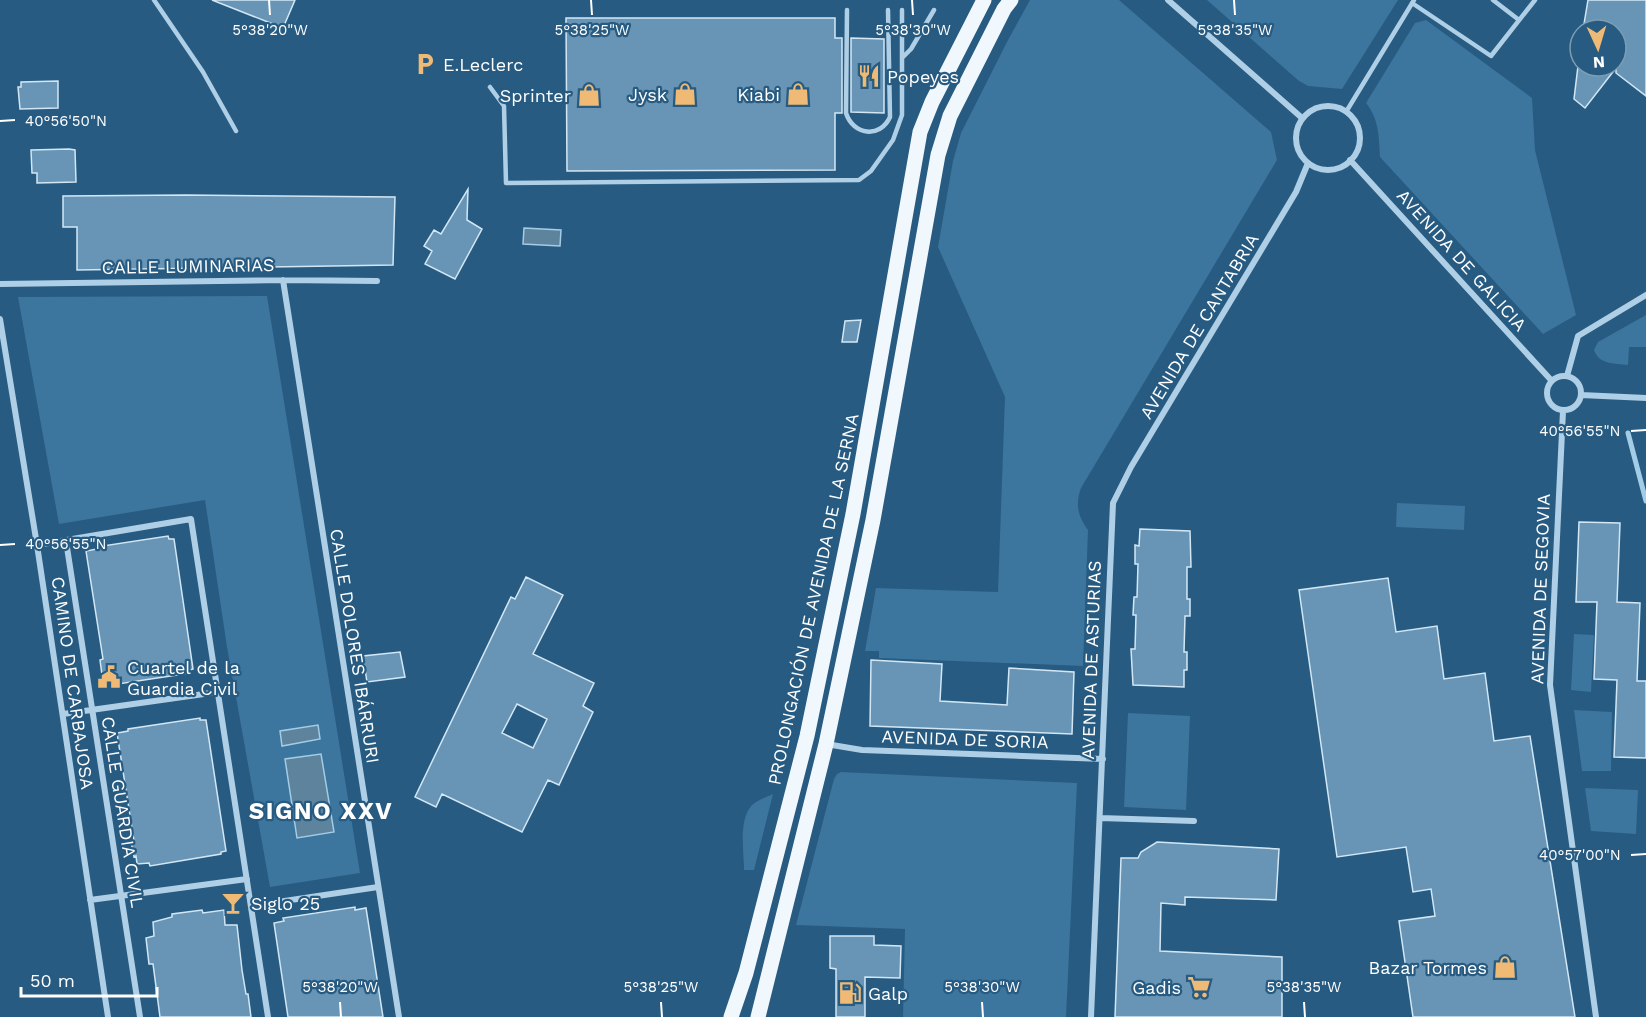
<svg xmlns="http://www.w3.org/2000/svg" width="1646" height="1017" viewBox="0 0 1646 1017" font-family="'Work Sans',sans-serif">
<rect width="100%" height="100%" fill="#275b81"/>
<!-- green -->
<path fill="#3c759e" d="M1030,0H1119L1271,132L1277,160L1081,488C1075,505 1078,516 1088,530L1083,666L879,658V651H865L876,588L998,592L1005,397L938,247L953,161L961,133L1008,40Z
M1207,0H1398L1342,89L1308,86L1299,81Z
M1426,20L1532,98L1535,150L1576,315L1543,334L1380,157C1379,137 1379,119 1366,103L1415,23Z
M267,296L360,873L270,887L227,647L205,500L59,524L18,297Z
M1646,315V347H1629L1628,365C1615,363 1599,365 1594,350L1598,342Z
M1397,503L1465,506L1464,530L1396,527Z
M1574,634L1594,635L1591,692L1571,690Z
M1574,710L1612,712L1611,771H1582Z
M1128,713L1190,716L1186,810L1124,807Z
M841,772L1077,783L1066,1017H903L905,929L796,925L834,779L837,774Z
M1585,788L1638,790L1636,834L1591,831Z
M773,794L754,870H744C744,851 738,820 752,805C757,800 767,797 773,794Z"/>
<!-- water -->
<path fill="#5e839d" stroke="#a3cce6" stroke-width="1.5" d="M524,228L561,230L560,246L523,244Z
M318,725L320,739L282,746L280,731Z
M321,754L334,832L297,838L285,759Z"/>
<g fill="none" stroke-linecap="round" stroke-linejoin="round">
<!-- stream -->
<path stroke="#a3cce6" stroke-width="5" d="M1628,433L1646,501"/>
</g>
<!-- building -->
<path fill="#6895b5" stroke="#d2e7f5" stroke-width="1.5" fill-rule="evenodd" d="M212,0H295L283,28Z
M1588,0H1646V96L1616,73V68L1585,108L1574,99L1578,66H1616V30H1583Z
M566,18H835V38H842V113H835V170L567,171Z
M851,38L884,39V113L851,112Z
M58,81V108L20,109L18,87H21V82Z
M69,149L75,150L76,182L37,183V173H32L31,150Z
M468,189L467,220L482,229L455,279L425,264L432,251L424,246L434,230L441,234Z
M186,195L395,197L393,265L77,270V227H63V196Z
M861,320L857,342H842L845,321Z
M1579,522L1620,523L1617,602L1640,603L1637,681H1646V758L1614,757L1617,680L1594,679L1597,602H1576Z
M1140,529L1190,531L1191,567H1187V599H1190V616H1185L1184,652H1187V670H1184V687L1133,685L1131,649H1135L1136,615H1133L1134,597H1137L1138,564H1135V545L1139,546Z
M168,536L169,539H174L193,669L190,670V673L118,684L117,681L106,682L105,675H102L100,660L103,659L86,551L97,549L96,547Z
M526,577L563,595L533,654L594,683L583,706L593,712L559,785L548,780L522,832L442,794L436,807L415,797L511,597L515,599ZM517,704L547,719L533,748L502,733Z
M1388,578L1396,632L1437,626L1444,679L1485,673L1494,741L1530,736L1575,1017H1413L1399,921L1435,916L1431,889L1413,892L1406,847L1337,857L1299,590Z
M400,652L405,677L367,682L363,656Z
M871,660L942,664L940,701L1007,705L1009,668L1074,672L1072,734L870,726Z
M200,718V720H206L226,851L221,852V854L150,866L149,863L137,864L136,856L134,857L131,842L134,841L117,733L128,731V729Z
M1157,842L1279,849L1276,900L1185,897V905L1161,903L1160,951L1282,957V1017H1115L1121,858H1138L1141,852Z
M355,907V910L366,908L383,1017H288L274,923L284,921L283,918Z
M202,910L203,913L224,910L225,925H237L242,970L246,994H248L251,1017H160L153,964H149L146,938L154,936L153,922L172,917V914Z
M830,936H874V945L901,946L900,978L865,977V1017H836V969L830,968Z"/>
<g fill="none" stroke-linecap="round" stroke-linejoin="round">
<!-- lane -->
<path stroke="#afcfe6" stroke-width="4.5" d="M154,0L203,72L236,131
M1493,0L1519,20
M1412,3L1491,56L1535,0
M847,10L846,113C853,135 880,139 890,117L888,10
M902,58L911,49L934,10
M490,87L504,106L506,183L859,180L871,171L893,140L902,115V10
M1346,112L1414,0"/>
<!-- street -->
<path stroke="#afcfe6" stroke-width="6" d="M1168,0L1302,118
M1296 138a32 32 0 1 1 64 0a32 32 0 1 1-64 0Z
M1350,160L1551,380
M283,280L399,1017
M0,284L283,280L377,281
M0,319L37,545L108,1017
M1547 393a17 17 0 1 1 34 0a17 17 0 1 1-34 0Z
M1567,376L1578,336L1646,295
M1581,395L1646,398
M1563,411L1550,685L1596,1017
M66,541L140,1017
M37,545L191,519L268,1017
M63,714L218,692
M826,744L862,750L1103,759
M1100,818L1194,821
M90,900L247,879
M251,906L378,887
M1091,1017L1113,503L1131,467L1296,192L1308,163"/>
<!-- primary -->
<path stroke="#f0f7fd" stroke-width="15" d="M731,1017L746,973L807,736L853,514L920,132L932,102L984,0
M758,1017L826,744L873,520L938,155L950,116L1004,9L1011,0"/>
</g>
<!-- ticks -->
<path fill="none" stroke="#fff" stroke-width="2" d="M269,0L270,15M591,0L592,15M912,0L913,15M1234,0L1235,15M0,121L15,120M1631,431L1646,430M0,545L15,544M1631,855L1646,854M340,1002L341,1017M661,1002L662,1017M982,1002L983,1017M1304,1002L1305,1017"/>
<!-- icons -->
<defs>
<g id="parking-bare" transform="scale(1.8)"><path d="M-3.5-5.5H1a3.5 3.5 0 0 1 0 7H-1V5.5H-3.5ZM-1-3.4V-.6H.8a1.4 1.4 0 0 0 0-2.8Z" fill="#eeba75" stroke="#275b81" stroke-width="2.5" paint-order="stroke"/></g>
<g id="restaurant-bare" transform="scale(1.8)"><path d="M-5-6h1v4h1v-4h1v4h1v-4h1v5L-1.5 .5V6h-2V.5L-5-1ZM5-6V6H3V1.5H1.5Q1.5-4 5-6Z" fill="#eeba75" stroke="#275b81" stroke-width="2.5" paint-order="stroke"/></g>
<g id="shop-bare" transform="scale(1.8)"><path d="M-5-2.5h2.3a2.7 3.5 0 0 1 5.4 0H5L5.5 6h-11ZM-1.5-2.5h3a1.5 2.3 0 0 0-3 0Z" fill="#eeba75" stroke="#275b81" stroke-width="2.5" paint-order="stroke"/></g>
<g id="civic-bare" transform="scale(1.8)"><path d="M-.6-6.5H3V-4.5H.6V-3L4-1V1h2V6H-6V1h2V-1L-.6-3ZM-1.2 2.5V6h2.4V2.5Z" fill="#eeba75" stroke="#275b81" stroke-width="2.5" paint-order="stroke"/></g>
<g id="bar-bare" transform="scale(1.8)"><path d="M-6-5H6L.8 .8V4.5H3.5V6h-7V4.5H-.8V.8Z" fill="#eeba75" stroke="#275b81" stroke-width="2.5" paint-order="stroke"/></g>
<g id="supermarket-bare" transform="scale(1.8)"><path d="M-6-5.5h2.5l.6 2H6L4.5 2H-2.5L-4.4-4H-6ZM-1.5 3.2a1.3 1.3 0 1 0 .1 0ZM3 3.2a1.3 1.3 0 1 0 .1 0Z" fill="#eeba75" stroke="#275b81" stroke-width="2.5" paint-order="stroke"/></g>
<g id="fuel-bare" transform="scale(1.8)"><path d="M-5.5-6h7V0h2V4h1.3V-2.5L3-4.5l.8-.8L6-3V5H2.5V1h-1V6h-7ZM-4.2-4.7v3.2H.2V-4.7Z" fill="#eeba75" stroke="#275b81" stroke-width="2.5" paint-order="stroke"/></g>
</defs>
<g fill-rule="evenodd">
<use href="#parking-bare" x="425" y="64"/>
<use href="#restaurant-bare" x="869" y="76"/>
<use href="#shop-bare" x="685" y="94"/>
<use href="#shop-bare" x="798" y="94"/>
<use href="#shop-bare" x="589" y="95"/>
<use href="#civic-bare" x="109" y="677"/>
<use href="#bar-bare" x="233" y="903"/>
<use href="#shop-bare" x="1505" y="967"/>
<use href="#supermarket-bare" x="1199" y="987"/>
<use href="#fuel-bare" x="850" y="993"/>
</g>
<g text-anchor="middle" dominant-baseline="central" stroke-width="4.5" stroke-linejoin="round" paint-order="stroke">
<!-- poi labels -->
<g font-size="18" fill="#fff" stroke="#275b81" text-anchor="start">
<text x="443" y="64">E.Leclerc</text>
<text x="887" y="76">Popeyes</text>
<text x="667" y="94" text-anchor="end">Jysk</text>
<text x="780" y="94" text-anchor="end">Kiabi</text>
<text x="571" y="95" text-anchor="end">Sprinter</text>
<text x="127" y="667">Cuartel de la<tspan x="127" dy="21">Guardia Civil</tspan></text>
<text x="251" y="903">Siglo 25</text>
<text x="1487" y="967" text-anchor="end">Bazar Tormes</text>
<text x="1181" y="987" text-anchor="end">Gadis</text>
<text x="868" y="993">Galp</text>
</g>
<!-- street labels -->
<g font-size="18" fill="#fff" stroke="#275b81">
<text transform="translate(1462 260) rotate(48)">AVENIDA DE GALICIA</text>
<text transform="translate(188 266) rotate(-1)">CALLE LUMINARIAS</text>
<text transform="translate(1199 326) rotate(-59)">AVENIDA DE CANTABRIA</text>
<text transform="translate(1540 589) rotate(-88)">AVENIDA DE SEGOVIA</text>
<text transform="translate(813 599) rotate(-78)">PROLONGACIÓN DE AVENIDA DE LA SERNA</text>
<text transform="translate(355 646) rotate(81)">CALLE DOLORES IBÁRRURI</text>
<text transform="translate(1091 660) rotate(-88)">AVENIDA DE ASTURIAS</text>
<text transform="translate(73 683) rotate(82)">CAMINO DE CARBAJOSA</text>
<text transform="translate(965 739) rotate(2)">AVENIDA DE SORIA</text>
<text transform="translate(123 812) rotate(81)">CALLE GUARDIA CIVIL</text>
</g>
<!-- district labels -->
<g font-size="24" font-weight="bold" letter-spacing="1.5" fill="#fff" stroke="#275b81">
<text x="321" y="811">SIGNO XXV</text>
</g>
</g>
<g font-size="15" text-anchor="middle" fill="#fff" stroke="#275b81" stroke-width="4.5" stroke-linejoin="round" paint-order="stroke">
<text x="270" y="35">5°38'20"W</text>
<text x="592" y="35">5°38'25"W</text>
<text x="913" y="35">5°38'30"W</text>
<text x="1235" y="35">5°38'35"W</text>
<text x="66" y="126">40°56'50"N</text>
<text x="1580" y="436">40°56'55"N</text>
<text x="66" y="549">40°56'55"N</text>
<text x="1580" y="860">40°57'00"N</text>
<text x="340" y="992">5°38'20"W</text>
<text x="661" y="992">5°38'25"W</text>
<text x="982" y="992">5°38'30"W</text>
<text x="1304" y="992">5°38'35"W</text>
</g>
<!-- north arrow -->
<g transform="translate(1598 48) rotate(176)"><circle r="28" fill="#275b81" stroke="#7d9db3" stroke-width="1.5"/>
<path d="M0-4.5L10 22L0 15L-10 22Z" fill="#eeba75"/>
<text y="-9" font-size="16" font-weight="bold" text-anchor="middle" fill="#ffffff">N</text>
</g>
<!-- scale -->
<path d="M21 987v9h136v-9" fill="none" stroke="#ffffff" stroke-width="3"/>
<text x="30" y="987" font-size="18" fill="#ffffff" stroke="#275b81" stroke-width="4.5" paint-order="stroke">50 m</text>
</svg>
